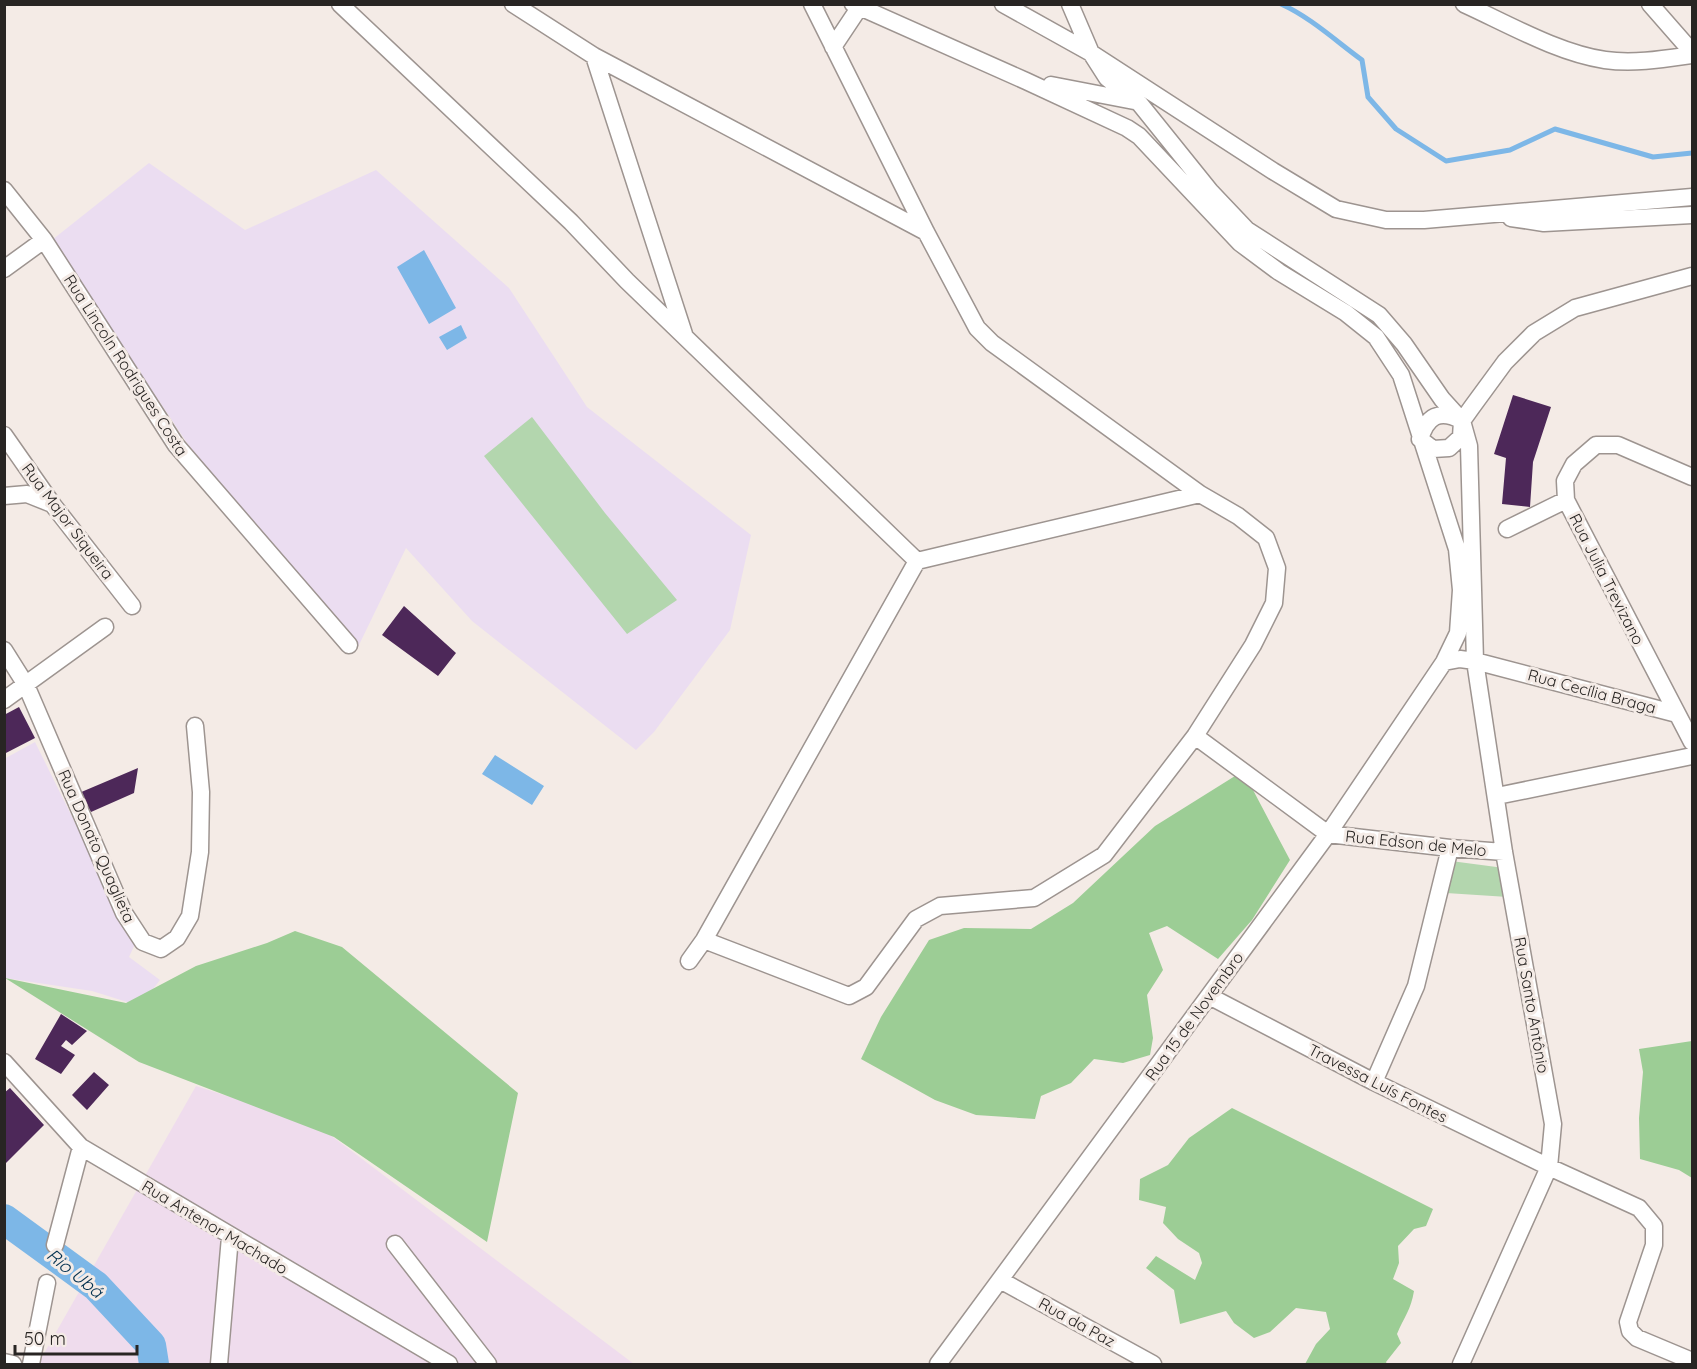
<svg xmlns="http://www.w3.org/2000/svg" width="1697" height="1369" viewBox="0 0 1697 1369" font-family="Quicksand,sans-serif">
<rect width="100%" height="100%" fill="#f4ebe6"/>
<!-- commercial -->
<path fill="#efdced" d="M196,1086L317,1125L634,1364H38Z"/>
<!-- education -->
<path fill="#ebddf1" d="M149,163L245,230L376,170L509,288L587,407L751,535L730,630L654,732L636,750L472,621L406,548L357,649L187,443L52,240Z
M35,742L135,944L129,957L160,980L140,1006L92,991L5,978L4,759Z"/>
<!-- green -->
<path fill="#b3d6ae" d="M532,417L605,513L677,600L627,634L484,456Z
M1451,861L1504,868L1508,897L1446,893Z"/>
<!-- forest -->
<path fill="#9ccd95" d="M1243,771L1290,860L1252,920L1218,959L1167,926L1149,933L1163,970L1147,995L1153,1038L1150,1055L1123,1063L1094,1059L1071,1083L1041,1096L1035,1119L976,1115L935,1100L861,1059L881,1017L929,940L964,928L1031,929L1073,903L1155,826Z
M295,931L342,947L518,1093L487,1242L334,1137L139,1062L5,978L126,1003L196,966L267,943Z
M1692,1041V1178L1679,1170L1640,1159L1639,1118L1643,1072L1639,1049Z
M1232,1108L1433,1209L1426,1226L1414,1229L1398,1246L1399,1263L1393,1279L1414,1291C1411,1310 1404,1317 1397,1334L1401,1343L1386,1362L1387,1364H1305L1316,1344L1330,1329L1326,1312L1296,1308L1270,1332L1254,1338L1234,1323L1226,1311L1180,1324L1174,1290L1146,1268L1156,1256L1195,1280L1202,1263L1199,1253L1178,1239L1163,1223L1166,1207L1139,1200L1140,1179L1168,1165L1189,1138Z"/>
<!-- water -->
<path fill="#7db7e7" d="M424,250L456,308L429,324L397,267Z
M461,325L467,338L447,350L439,337Z
M495,755L544,786L532,805L482,774Z"/>
<g fill="none" stroke-linecap="round" stroke-linejoin="round">
<!-- stream -->
<path stroke="#7db7e7" stroke-width="5" d="M1281,4C1310,17 1336,41 1362,60L1368,97L1396,129L1446,161L1510,150L1555,129L1653,157L1692,153"/>
<!-- river -->
<path stroke="#7db7e7" stroke-width="30" d="M4,1219L96,1286L151,1345L154,1364"/>
</g>
<!-- building -->
<path fill="#4d2859" d="M1513,395L1551,407L1533,462L1530,507L1502,504L1506,458L1494,454Z
M404,606L456,653L438,676L382,635Z
M19,707L35,738L4,754V715Z
M138,768L134,793L91,812L79,793Z
M61,1014L87,1031L72,1045L66,1040L61,1046L75,1055L61,1074L35,1059Z
M94,1072L109,1085L87,1110L72,1095Z
M10,1088L44,1125L4,1165V1093Z"/>
<g fill="none" stroke-linecap="round" stroke-linejoin="round">
<!-- minor casing -->
<g stroke="#9d9490" stroke-width="19">
<path id="minor" d="M340,4L571,222L627,281L917,561L704,940L689,961
M513,4L594,56L926,232
M853,4L1026,81L1127,128L1139,136L1240,243L1279,272L1346,313L1376,337L1401,375L1457,549L1461,590L1458,633L1444,662L1328,834L938,1364
M1003,4L1091,53L1273,171L1336,209L1386,220H1424L1692,197
M1070,4L1091,53L1107,78L1140,104L1210,191L1247,230L1379,315L1404,344L1442,399L1462,421L1469,446L1475,661L1677,714
M1464,4C1508,24 1558,53 1605,60C1634,64 1664,59 1692,55
M1650,4L1692,52
M833,47L859,8
M594,56L684,334
M1051,85L1134,101
M4,190L44,240L176,445L349,645
M1511,218L1544,223L1692,215
M4,269L44,240
M1461,420C1439,409 1427,416 1420,439L1433,449L1449,448L1461,437L1462,421L1472,407L1505,362L1534,333L1575,308L1692,276
M4,435L53,505L132,606
M1692,477L1618,445H1596L1574,464L1565,481L1566,500L1692,742
M4,496L27,494L52,504
M1507,529L1566,500
M917,561L1200,494
M4,650L26,685L124,913L143,942L161,949L177,938L190,916L200,852L201,792L195,726
M1444,662L1460,659L1475,661L1504,852L1553,1124L1549,1167L1461,1364
M4,700L105,627
M1195,736L1328,834L1450,848L1504,852
M1497,796L1692,756
M704,940L849,996L866,987L916,919L940,906L1034,898L1104,855L1195,736L1253,645L1274,603L1277,568L1266,538L1238,516L1200,494L992,343L977,328L926,232L812,4
M1209,996L1374,1082L1549,1167L1639,1208L1654,1226V1245L1628,1322L1630,1331L1637,1338L1692,1361
M4,1062L81,1147L449,1364
M1374,1082L1416,986L1450,848
M395,1244L488,1364
M55,1245L81,1147
M1000,1280L1153,1364
M4,1362L13,1364
M31,1364L47,1283
M219,1364L230,1237"/>
</g>
<!-- minor -->
<use href="#minor" stroke="#fff" stroke-width="16"/>
</g>
<g text-anchor="middle" dominant-baseline="central" stroke-width="6" stroke-linejoin="round" paint-order="stroke">
<!-- street labels -->
<g font-size="16" fill="#282523" stroke="#f4ebe6">
<text transform="translate(126 365) rotate(57)">Rua Lincoln Rodrigues Costa</text>
<text transform="translate(68 521) rotate(53)">Rua Major Siqueira</text>
<text transform="translate(1607 579) rotate(63)">Rua Julia Trevizano</text>
<text transform="translate(1592 691) rotate(15)">Rua Cecília Braga</text>
<text transform="translate(1416 843) rotate(6)">Rua Edson de Melo</text>
<text transform="translate(97 846) rotate(66)">Rua Donato Quaglieta</text>
<text transform="translate(1532 1005) rotate(80)">Rua Santo Antônio</text>
<text transform="translate(1194 1016) rotate(-54)">Rua 15 de Novembro</text>
<text transform="translate(1378 1083) rotate(27)">Travessa Luís Fontes</text>
<text transform="translate(215 1227) rotate(31)">Rua Antenor Machado</text>
<text transform="translate(1077 1322) rotate(29)">Rua da Paz</text>
</g>
<!-- water labels -->
<g font-size="18" font-style="italic" fill="#023150" stroke="#f4ebe6">
<text transform="translate(75 1273) rotate(39)">Rio Ubá</text>
</g>
</g>
<!-- border -->
<rect width="1697" height="1369" fill="none" stroke="#282523" stroke-width="12"/>
<!-- scale -->
<path d="M15 1345v9h122v-9" fill="none" stroke="#282523" stroke-width="3"/>
<text x="24" y="1345" font-size="18" fill="#282523" stroke="#f4ebe6" stroke-width="4.5" paint-order="stroke">50 m</text>
</svg>
